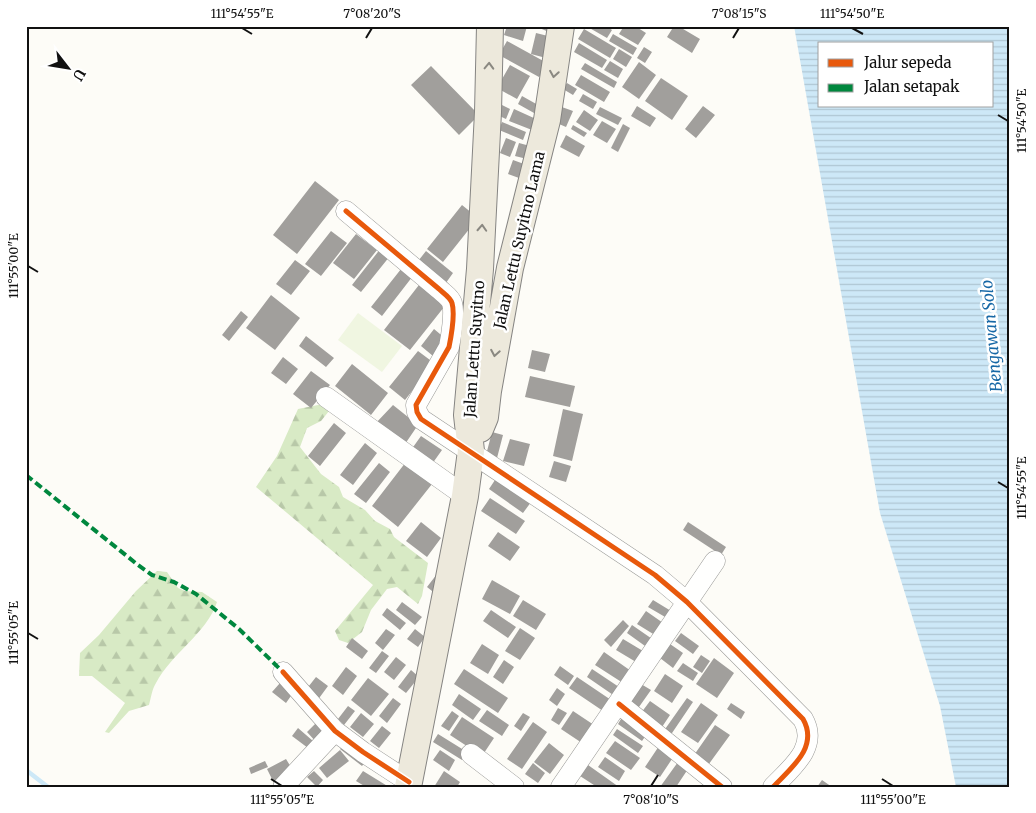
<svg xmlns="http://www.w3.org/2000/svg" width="1036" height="813" viewBox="0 0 1036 813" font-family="Merriweather,serif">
<defs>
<pattern id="forest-firs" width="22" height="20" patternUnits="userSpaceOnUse" patternTransform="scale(1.25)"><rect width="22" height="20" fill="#d8eac5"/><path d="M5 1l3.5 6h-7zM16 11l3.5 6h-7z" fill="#b8c8a8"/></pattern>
<pattern id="water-rules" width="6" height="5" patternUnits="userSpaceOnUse" patternTransform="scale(1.25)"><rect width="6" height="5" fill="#cde8f7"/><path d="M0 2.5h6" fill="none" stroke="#afc6d3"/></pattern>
</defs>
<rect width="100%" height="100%" fill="#fdfcf7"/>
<!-- forest -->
<path fill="url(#forest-firs)" d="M323,404L329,411L321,421L307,428L300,447L321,474L339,487L343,497L365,510L375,521L390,529L394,537L428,563L422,596L418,604L397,587L387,589L371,610L362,632L348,643L339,640L335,631L373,585L256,487L277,456L298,409Z
M157,571L167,572L178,588L185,591L202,592L217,602C207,633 171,654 156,683C152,689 151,698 149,705L129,711L109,733L105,732L125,703L92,676H79L80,653L99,635L136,591Z"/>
<!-- pitch -->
<path fill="#f0f6e1" d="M358,313L402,346L382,372L338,340Z"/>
<!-- water -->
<path fill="url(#water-rules)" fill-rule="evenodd" d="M794,26H1010V787H956L940,706L880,513ZM820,44H992V106H820Z"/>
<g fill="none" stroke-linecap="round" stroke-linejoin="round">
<!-- stream -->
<path stroke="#cde8f7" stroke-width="4.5" d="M26,770L48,787"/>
</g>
<!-- building -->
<path fill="#a19f9c" d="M507,26H527L523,41L504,35Z
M535,26H553L551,33Z
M586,26H606L612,30L607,38Z
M624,26H635L646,33L638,45L619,34Z
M674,26H678L700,39L692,53L667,37Z
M584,29L616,48L610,58L578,39Z
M536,33L552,37L546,58L531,54Z
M613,34L637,48L633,55L609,41Z
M507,41L547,63L539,77L499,55Z
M579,43L607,60L602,68L574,52Z
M644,47L652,52L645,63L637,58Z
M619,49L632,57L626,67L613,59Z
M610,61L623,69L618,78L604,70Z
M639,62L656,75L639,99L622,87Z
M585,63L617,82L614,88L581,69Z
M510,65L530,76L517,99L497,88Z
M431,66L479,115L459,135L411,85Z
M581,75L610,92L604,102L575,85Z
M661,78L688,96L672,120L645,101Z
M567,83L577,89L573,95L563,89Z
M583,94L597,102L593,109L579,101Z
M522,96L538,105L534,113L518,104Z
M498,103L510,109L506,119L493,113Z
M559,106L573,111L566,127L552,121Z
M637,106L656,118L650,127L631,116Z
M703,106L715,115L696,138L685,129Z
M600,107L622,118L618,125L596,114Z
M514,109L536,119L532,130L509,121Z
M584,110L598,120L590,131L576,122Z
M602,121L616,129L607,143L593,135Z
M502,122L526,132L523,140L499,130Z
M623,124L630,128L618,152L611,148Z
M573,125L587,133L584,137L571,129Z
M566,135L585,146L579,157L560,147Z
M506,138L516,142L510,157L500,153Z
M519,143L530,146L527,159L515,156Z
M513,160L524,164L519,178L508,174Z
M315,181L339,200L297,254L273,235Z
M462,205L478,218L443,262L427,249Z
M331,231L347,243L321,276L305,264Z
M356,234L377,250L354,279L333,263Z
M381,248L390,256L361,292L352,285Z
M426,251L453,273L443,287L415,265Z
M295,260L310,271L291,295L276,284Z
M405,264L416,272L382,316L371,307Z
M422,281L448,302L410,350L384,330Z
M271,295L300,318L275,350L246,328Z
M241,311L248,317L229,341L222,335Z
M434,329L446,339L433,356L421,346Z
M306,336L334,358L326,367L299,346Z
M532,350L550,354L545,372L528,368Z
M418,351L434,363L405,400L389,387Z
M283,357L298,369L286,384L271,373Z
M352,364L388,393L371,415L335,386Z
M311,371L330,385L311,408L293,394Z
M530,376L575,386L570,407L525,397Z
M393,405L418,425L403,447L375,424Z
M563,409L583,414L572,461L553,456Z
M334,423L346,433L320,466L308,456Z
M492,432L503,435L497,458L486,455Z
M421,436L442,450L432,464L411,450Z
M510,439L530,444L524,466L503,461Z
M365,443L377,453L353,485L340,475Z
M409,458L436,479L398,527L372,506Z
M554,461L571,466L566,482L549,477Z
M379,463L390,472L366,503L354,494Z
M499,474L534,498L523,513L489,489Z
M490,498L525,521L516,534L481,511Z
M421,522L441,538L427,557L406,541Z
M688,522L726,547L721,555L683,530Z
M498,532L520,547L510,561L488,546Z
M437,574V595L427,587Z
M492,580L520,596L510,614L482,599Z
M523,600L546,614L536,630L513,616Z
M653,600L676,614L672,621L648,607Z
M402,602L422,617L415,625L396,610Z
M387,608L406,623L400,630L382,615Z
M491,610L516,627L508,638L483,621Z
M646,611L666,625L658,637L637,624Z
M623,620L629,626L611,647L604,640Z
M632,625L658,643L652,651L627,633Z
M520,628L535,638L520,660L505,651Z
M386,629L395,635L383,650L375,643Z
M415,629L425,637L418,647L407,639Z
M681,633L699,646L693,654L675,641Z
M352,638L368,651L362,659L346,647Z
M623,639L648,654L641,665L616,650Z
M482,644L499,655L488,674L470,663Z
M670,644L683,653L673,668L660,658Z
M382,651L389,656L376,673L369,668Z
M604,652L631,671L623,683L595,665Z
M701,655L710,661L702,673L693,667Z
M396,657L406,665L394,680L384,672Z
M714,658L734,673L717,698L696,684Z
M504,660L514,667L503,684L493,677Z
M683,663L698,673L693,681L677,671Z
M560,666L574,676L568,685L554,675Z
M346,667L357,676L343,695L332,686Z
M464,669L508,698L498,713L454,684Z
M592,669L625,691L619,699L587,677Z
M411,670L419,677L406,693L398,687Z
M665,674L683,686L672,703L654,691Z
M316,677L328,686L317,701L305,691Z
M577,677L614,702L606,713L569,688Z
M368,678L389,694L371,716L351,700Z
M280,683L293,693L286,703L272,692Z
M641,684L651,690L634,714L625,707Z
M557,688L565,694L557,706L549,700Z
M459,694L481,709L473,720L452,705Z
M393,698L401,704L387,723L379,716Z
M687,698L693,702L670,736L663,732Z
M650,701L670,715L662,727L641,713Z
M701,703L718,715L698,743L681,732Z
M731,703L745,712L741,719L727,709Z
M348,706L355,711L344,725L338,719Z
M558,708L567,713L559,725L551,720Z
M487,710L509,725L502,736L479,721Z
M452,711L459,716L449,731L441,726Z
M573,711L594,725L582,743L561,729Z
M361,713L374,724L363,737L350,727Z
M523,713L530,717L521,731L514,726Z
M624,714L649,731L642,741L618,724Z
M462,717L494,738L482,756L450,735Z
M533,722L547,732L522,769L507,759Z
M316,723L326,734L317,743L307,732Z
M715,725L730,735L706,768L692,758Z
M382,726L391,733L379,748L370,741Z
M298,728L313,741L308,748L292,736Z
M617,729L643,746L638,753L613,735Z
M438,734L467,752L462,760L433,742Z
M615,741L640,758L631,770L606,753Z
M345,743L367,760L362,766L340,749Z
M549,743L564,755L550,774L534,762Z
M661,743L676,753L660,777L645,767Z
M340,750L349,761L327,778L319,768Z
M440,750L455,760L449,771L433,760Z
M605,757L625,771L619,781L598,767Z
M286,759L294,772L274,783L267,769Z
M265,761L268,767L251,774L249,768Z
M678,762L688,769L676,787H660Z
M533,763L545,773L538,783L525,774Z
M588,765L619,787H597L580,776Z
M314,771L323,780L317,787L307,777Z
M363,771L389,787H366L356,781Z
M444,771L460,782L457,787H434Z
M822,780L832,787H817Z"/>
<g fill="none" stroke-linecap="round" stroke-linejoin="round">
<!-- minor casing -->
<g stroke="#979795" stroke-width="21">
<path id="minor" d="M346,211L439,289C443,293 450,297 452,303C455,313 451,337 449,347L416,405L417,412L421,419L655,575L687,602L803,719C819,747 791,768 773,787
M326,397L465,496
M283,672L335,731L363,752L409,782
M619,704L722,787
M471,754L514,787
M283,787L335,731
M561,787L715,561"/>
</g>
<!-- major casing -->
<g stroke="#858482" stroke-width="28">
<path id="major" d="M480,429L485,417L488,391L510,268L547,120L561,26
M408,787L465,496L471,451L467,415L480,269L488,112L490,26"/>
</g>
<!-- minor -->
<use href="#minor" stroke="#fffffe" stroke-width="20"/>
<!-- major -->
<use href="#major" stroke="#ede9dc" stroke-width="26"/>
<!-- quiet -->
<path stroke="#00873e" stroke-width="4" stroke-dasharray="8 4" stroke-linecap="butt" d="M26,475L138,565L152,575L174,582L196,594L239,629L283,672"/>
<!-- cycleway casing -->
<g stroke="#fff" stroke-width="8">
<path id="cycleway" d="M346,211L439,289C443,293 450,297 452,303C455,313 451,337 449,347L416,405L417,412L421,419L655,575L687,602L803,719C819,747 791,768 773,787
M283,672L335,731L363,752L409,782
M619,704L722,787"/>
</g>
<!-- cycleway -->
<use href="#cycleway" stroke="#e8590c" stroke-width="5"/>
</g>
<!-- one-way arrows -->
<defs><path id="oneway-chevron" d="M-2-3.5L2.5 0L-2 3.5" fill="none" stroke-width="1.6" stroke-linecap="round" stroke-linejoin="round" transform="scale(1.25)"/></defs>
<g stroke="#8a8881">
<use href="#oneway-chevron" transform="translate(489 66) rotate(-88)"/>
<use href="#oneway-chevron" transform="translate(554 74) rotate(99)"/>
<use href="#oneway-chevron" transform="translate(482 228) rotate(-87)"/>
<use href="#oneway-chevron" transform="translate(495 353) rotate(100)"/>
</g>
<!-- ticks -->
<path fill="none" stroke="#111" stroke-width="2" d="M242,28L252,34M852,28L863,34M366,38L372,28M733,38L739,28M998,115L1008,121M28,266L38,272M998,482L1008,488M28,633L38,639M271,779L282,786M882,779L893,786M651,786L658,775"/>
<g text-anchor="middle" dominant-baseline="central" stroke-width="5" stroke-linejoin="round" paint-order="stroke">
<!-- street labels -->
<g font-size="15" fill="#111" stroke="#fff">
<text transform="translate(519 240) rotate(-77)">Jalan Lettu Suyitno Lama</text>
<text transform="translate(474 349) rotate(-86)">Jalan Lettu Suyitno</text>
</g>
<!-- water labels -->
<g font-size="16" font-style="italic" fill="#1768a6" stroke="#fff">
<text transform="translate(991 336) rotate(-95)">Bengawan Solo</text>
</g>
</g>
<!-- border -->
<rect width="1036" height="813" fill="none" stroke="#ffffff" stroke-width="55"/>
<!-- legend -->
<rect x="818" y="42" width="175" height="65" fill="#ffffff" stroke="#a0a0a0"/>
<rect x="828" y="59" width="25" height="8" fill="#e8590c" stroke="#a0a0a0"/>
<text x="864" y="68" font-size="15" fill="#111111">Jalur sepeda</text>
<rect x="828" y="84" width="25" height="8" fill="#00873e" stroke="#a0a0a0"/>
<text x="864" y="92" font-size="15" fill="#111111">Jalan setapak</text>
<!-- north arrow -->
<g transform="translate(68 68) rotate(121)" stroke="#ffffff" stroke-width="4" paint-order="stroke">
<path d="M0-4L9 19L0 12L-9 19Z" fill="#111111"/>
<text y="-8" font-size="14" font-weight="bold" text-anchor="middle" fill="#111111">U</text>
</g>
<rect x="28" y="28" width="980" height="758" fill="none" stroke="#111" stroke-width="2"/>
<g font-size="12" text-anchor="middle" fill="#111">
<text x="242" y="18">111°54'55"E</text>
<text x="372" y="18">7°08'20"S</text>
<text x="739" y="18">7°08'15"S</text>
<text x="852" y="18">111°54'50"E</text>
<text transform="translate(1022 121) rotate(-90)" y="4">111°54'50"E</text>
<text transform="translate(14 266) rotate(-90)" y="4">111°55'00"E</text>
<text transform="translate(1022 488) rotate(-90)" y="4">111°54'55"E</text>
<text transform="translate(14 633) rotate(-90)" y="4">111°55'05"E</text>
<text x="282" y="804">111°55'05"E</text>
<text x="651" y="804">7°08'10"S</text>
<text x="893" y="804">111°55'00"E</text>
</g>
</svg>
